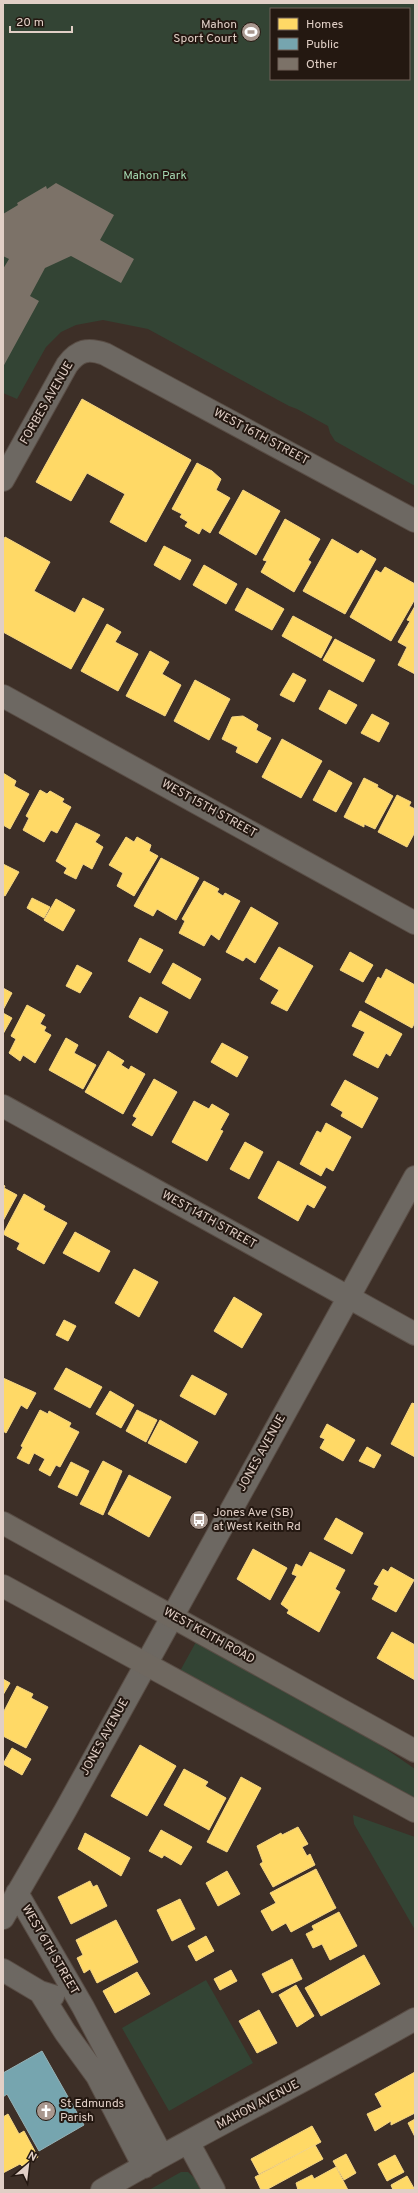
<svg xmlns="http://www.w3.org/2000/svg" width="418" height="2193" viewBox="0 0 418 2193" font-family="Overpass,sans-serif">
<rect width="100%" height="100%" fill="#3d2f27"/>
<!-- green -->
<path fill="#334434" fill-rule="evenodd" d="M3,3H415V486L335,441L330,433L328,426L297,409L289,406L148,329L103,320L76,325L61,332L46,347L17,399L3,393ZM271,9H409V79H271Z
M196,1642L373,1740L415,1769V1798L180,1671Z
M353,1815L415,1837V1930L354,1824Z
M206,1980L253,2063L169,2111L122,2028Z
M181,2172H188L208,2190H149Z"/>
<!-- homes -->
<path fill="#ffd966" stroke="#f6d683" d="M82,399L191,460L146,542L110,522L125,494L87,473L71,501L36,482Z
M197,463L212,471L221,479L216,490L230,498L210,533L202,528L199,534L185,526L188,522L180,517L182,514L172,509Z
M243,490L280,511L256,555L219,533Z
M285,519L320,539L308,560L311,562L294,592L261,572L267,561L263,560Z
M5,537L50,562L34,591L75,613L83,598L104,609L71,669L3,632V541Z
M332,539L358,554L361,550L376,559L345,614L303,591Z
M164,546L191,560L180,580L154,565Z
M204,565L237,584L226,604L193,585Z
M385,567L415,584V599L391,641L350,617L376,570L381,573Z
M247,588L284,609L272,630L235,610Z
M415,606V674L398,665L407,647L398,642L410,621L407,620Z
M293,616L332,637L321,658L282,636Z
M107,624L121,632L115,642L138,654L118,691L81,671Z
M335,639L375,660L363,682L323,660Z
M150,651L169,662L162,674L181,685L165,716L126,696Z
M293,673L306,680L294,702L280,695Z
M195,680L230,699L209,740L174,721Z
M329,690L357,705L346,724L319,709Z
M372,714L389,723L379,742L361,733Z
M243,716L258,725L256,730L271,738L257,763L236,752L238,747L222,739L232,717Z
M282,739L322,761L301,798L262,777Z
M329,770L352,783L336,812L313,800Z
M3,773L16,781L14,786L29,794L10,829L3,825Z
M364,778L378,785L377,787L393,796L375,829L364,824V827L344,817Z
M40,790L47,794L50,791L64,799L62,802L71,807L57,833L51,830L44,842L23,830L29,818L26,816Z
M397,795L411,802L409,806L415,809V832L407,847L378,832Z
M76,823L100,835L95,842L103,847L92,869L83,864L76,879L64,873L67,868L56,861Z
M126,837L134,842L137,837L151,845L149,851L158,856L134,896L117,886L123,873L109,865Z
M161,858L199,878L176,920L157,909L153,916L134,906Z
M3,864L19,872L5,896L3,895Z
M204,881L219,889L217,892L223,896L225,893L240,901L219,940L211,934L204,946L179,933L185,921L182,919Z
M32,898L50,907L44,918L27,908Z
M56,899L75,910L63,931L44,920Z
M251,907L278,923L255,963L246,957L243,961L226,952Z
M140,938L163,950L150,973L128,961Z
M279,947L313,966L287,1011L271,1003L279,990L260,979Z
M350,952L373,965L363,982L340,970Z
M173,963L201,979L190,999L162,983Z
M77,965L92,973L80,993L66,986Z
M386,969L415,985V1022L412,1028L365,1002L378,977L381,979Z
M3,988L12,993L3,1010Z
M140,997L168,1012L157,1033L129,1017Z
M27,1005L45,1015L40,1024L46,1027L44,1031L51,1035L35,1063L23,1055L20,1061L9,1053L16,1039L11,1036Z
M360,1011L402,1034L390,1056L386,1053L378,1068L353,1055L365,1032L352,1026Z
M3,1013L12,1018L3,1034Z
M66,1038L78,1045L74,1053L96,1065L83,1089L49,1070Z
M222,1043L248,1057L237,1077L211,1062Z
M108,1051L124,1061L121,1065L129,1070L131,1066L145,1074L123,1114L85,1092Z
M154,1079L177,1092L152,1136L132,1125L137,1118L133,1116Z
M345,1080L378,1098L362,1128L341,1116L343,1112L331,1105Z
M194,1101L209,1109L212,1104L229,1114L220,1130L223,1131L207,1161L172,1142Z
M326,1123L351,1137L333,1171L326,1167L321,1176L300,1164L317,1131L321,1133Z
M245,1142L263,1152L249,1179L230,1169Z
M278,1161L326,1187L314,1208L307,1204L298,1221L258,1198Z
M3,1185L5,1186L4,1188L17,1195L3,1221Z
M24,1194L45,1206L43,1210L67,1223L44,1264L17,1249L20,1243L3,1234Z
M75,1232L110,1251L99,1272L63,1253Z
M134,1269L158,1282L139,1317L115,1303Z
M234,1297L262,1314L242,1348L214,1331Z
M64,1320L76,1326L68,1341L56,1335Z
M66,1368L102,1387L90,1408L54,1389Z
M192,1375L227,1394L215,1415L180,1396Z
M3,1378L36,1393L27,1409L21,1405L6,1433L3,1431Z
M110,1391L134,1405L121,1428L96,1414Z
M412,1403L415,1404V1457L391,1444Z
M40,1410L48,1414L49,1411L71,1423L69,1427L79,1432L60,1467L56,1465L50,1476L39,1470L45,1459L34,1453L29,1464L17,1458L23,1447L21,1446Z
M137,1410L157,1420L146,1442L126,1431Z
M160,1420L198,1442L186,1463L148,1443Z
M327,1424L355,1440L343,1461L320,1448L325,1439L320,1437Z
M367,1447L381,1455L374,1468L359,1461Z
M103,1461L122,1471L103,1515L80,1504Z
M71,1462L89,1471L77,1496L58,1487Z
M129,1475L171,1497L149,1537L108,1514Z
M336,1518L363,1533L352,1554L324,1539Z
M253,1549L287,1568L270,1600L237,1579Z
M310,1552L345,1570L335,1589L340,1592L319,1632L287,1613L289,1610L281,1604L297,1576L292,1574L296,1564L302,1567Z
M391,1567L414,1580L396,1612L372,1599L379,1586L374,1584L383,1569L388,1572Z
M392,1632L415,1645V1680L377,1658Z
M3,1679L10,1683L3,1695Z
M17,1686L33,1694L31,1698L48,1707L26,1748L3,1736V1713Z
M140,1745L176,1766L147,1816L111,1796Z
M12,1748L31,1759L22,1775L3,1764Z
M184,1769L208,1782L205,1786L226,1798L209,1830L164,1805Z
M241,1777L261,1788L227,1852L207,1842Z
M298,1827L308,1844L302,1847L307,1856L310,1854L315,1865L273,1887L260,1864L263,1862L257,1846L281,1833L282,1835Z
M161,1830L192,1847L181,1865L164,1855L162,1858L149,1851Z
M85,1833L130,1858L121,1876L78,1849Z
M316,1869L336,1908L291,1932L286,1923L272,1931L261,1911L276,1903L270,1893Z
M227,1871L240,1894L218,1906L206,1883Z
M90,1881L93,1887L97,1885L107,1906L71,1924L58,1897Z
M180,1899L195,1929L172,1941L157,1910Z
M339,1912L357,1946L330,1960L322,1944L313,1948L306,1934L314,1930L312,1926Z
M116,1920L138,1962L97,1983L90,1969L84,1973L77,1958L83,1955L76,1940Z
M206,1936L214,1951L196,1961L188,1946Z
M364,1955L380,1984L321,2016L305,1988Z
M292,1959L302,1979L272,1993L262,1974Z
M231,1970L237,1981L220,1990L214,1979Z
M137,1972L150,1994L115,2013L103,1991Z
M296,1985L314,2016L297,2027L279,1995Z
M259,2010L277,2043L257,2053L239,2021Z
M415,2072V2113L391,2125V2121L375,2131L367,2114L382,2107L375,2094Z
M8,2114L19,2134L24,2131L38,2157L22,2166L20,2164L3,2173V2117Z
M415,2119V2137L408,2123Z
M312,2126L321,2142L259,2174L251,2159Z
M315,2145L323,2159L266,2190H261L255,2177Z
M346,2154L356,2173L344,2180L333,2161Z
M395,2155L404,2172L387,2181L378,2164Z
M336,2167L348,2190H298L296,2183L312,2175L314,2179Z
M407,2176L415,2190H393L391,2185Z"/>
<!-- public -->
<path fill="#76a5af" stroke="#96b2b6" d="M42,2051L84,2125L39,2151L7,2094L3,2097V2073Z"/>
<!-- building -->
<path fill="#7c7268" d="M56,183L114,215L100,240L134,259L121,283L71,256L45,268L30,296L39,301L3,367V269L9,259L3,256V214L18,205L17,203L46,186L47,189Z"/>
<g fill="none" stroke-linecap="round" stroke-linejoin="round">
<!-- minor casing -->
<g stroke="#594d45" stroke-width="24">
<path id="minor" d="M3,480L67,365C78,350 88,348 105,354L415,521
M3,696L415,923
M3,1106L415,1334
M17,1893L83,2007L162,2156
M3,1918L65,1811L415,1177
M3,1970L40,1992L53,1996
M40,1992L65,2032L97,2076L144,2167
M188,2142L214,2190
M102,2190C205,2130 312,2078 415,2019"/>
</g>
<!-- major casing -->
<g stroke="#594d45" stroke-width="24">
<path id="major" d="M3,1523L415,1751
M3,1586L415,1811"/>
</g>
<!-- minor -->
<use href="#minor" stroke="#6d6862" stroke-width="22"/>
<!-- major -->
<use href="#major" stroke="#6f6860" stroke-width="22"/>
</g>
<!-- icons -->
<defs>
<g id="stadium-disc" transform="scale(1)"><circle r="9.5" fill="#a8978e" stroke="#241811"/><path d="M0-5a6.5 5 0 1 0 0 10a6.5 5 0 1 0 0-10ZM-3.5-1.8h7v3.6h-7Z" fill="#fff"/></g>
<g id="bus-disc" transform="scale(1)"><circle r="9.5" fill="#a8978e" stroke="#241811"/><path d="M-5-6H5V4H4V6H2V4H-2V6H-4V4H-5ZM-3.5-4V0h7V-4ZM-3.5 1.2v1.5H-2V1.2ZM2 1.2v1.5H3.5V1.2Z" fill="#fff"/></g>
<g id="church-disc" transform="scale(1)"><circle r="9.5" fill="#a8978e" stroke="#241811"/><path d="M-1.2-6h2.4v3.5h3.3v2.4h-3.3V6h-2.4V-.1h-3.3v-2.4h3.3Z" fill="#fff"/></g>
</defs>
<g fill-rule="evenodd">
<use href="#stadium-disc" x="251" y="32"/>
<use href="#bus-disc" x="199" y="1520"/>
<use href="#church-disc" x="46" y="2111"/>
</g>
<g text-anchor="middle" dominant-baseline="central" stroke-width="4" stroke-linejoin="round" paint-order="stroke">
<!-- poi labels -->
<g font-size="12" fill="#e1cfc6" stroke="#241811" text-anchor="start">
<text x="237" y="25" text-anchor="end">Mahon<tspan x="237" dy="14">Sport Court</tspan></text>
<text x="213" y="1513">Jones Ave (SB)<tspan x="213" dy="14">at West Keith Rd</tspan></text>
<text x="60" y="2104">St Edmunds<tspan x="60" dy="14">Parish</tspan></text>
</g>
<!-- park labels -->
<g font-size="12" fill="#a4d8b1" stroke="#241811">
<text x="155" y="176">Mahon Park</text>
</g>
<!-- street labels -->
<g font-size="12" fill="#e1cfc6" stroke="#241811">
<text transform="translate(47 403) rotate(-60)">FORBES AVENUE</text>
<text transform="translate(261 437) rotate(28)">WEST 16TH STREET</text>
<text transform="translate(209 809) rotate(29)">WEST 15TH STREET</text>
<text transform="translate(209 1220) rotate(29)">WEST 14TH STREET</text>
<text transform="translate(262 1453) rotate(-61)">JONES AVENUE</text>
<text transform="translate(209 1636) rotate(29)">WEST KEITH ROAD</text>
<text transform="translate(105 1737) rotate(-61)">JONES AVENUE</text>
<text transform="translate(50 1950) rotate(60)">WEST 6TH STREET</text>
<text transform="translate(258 2105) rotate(-28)">MAHON AVENUE</text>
</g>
</g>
<!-- border -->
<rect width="418" height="2193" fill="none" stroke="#e1cfc6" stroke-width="8"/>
<!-- legend -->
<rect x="270" y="8" width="140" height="72" fill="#241811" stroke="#706159"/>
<rect x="278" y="18" width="20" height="12" fill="#ffd966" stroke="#706159"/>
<text x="306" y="28" font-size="12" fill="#e1cfc6">Homes</text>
<rect x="278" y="38" width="20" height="12" fill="#76a5af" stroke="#706159"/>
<text x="306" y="48" font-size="12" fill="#e1cfc6">Public</text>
<rect x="278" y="58" width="20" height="12" fill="#7c7268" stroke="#706159"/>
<text x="306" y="68" font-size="12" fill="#e1cfc6">Other</text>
<!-- north arrow -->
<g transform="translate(28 2165) rotate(28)" stroke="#241811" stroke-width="3" paint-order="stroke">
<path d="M0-3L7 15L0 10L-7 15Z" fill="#e1cfc6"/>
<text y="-6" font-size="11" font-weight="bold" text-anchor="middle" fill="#e1cfc6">N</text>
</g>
<!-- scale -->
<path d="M10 26v6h62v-6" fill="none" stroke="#e1cfc6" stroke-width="2"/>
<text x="16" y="26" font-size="12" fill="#e1cfc6" stroke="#241811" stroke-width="3" paint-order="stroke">20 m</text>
</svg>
